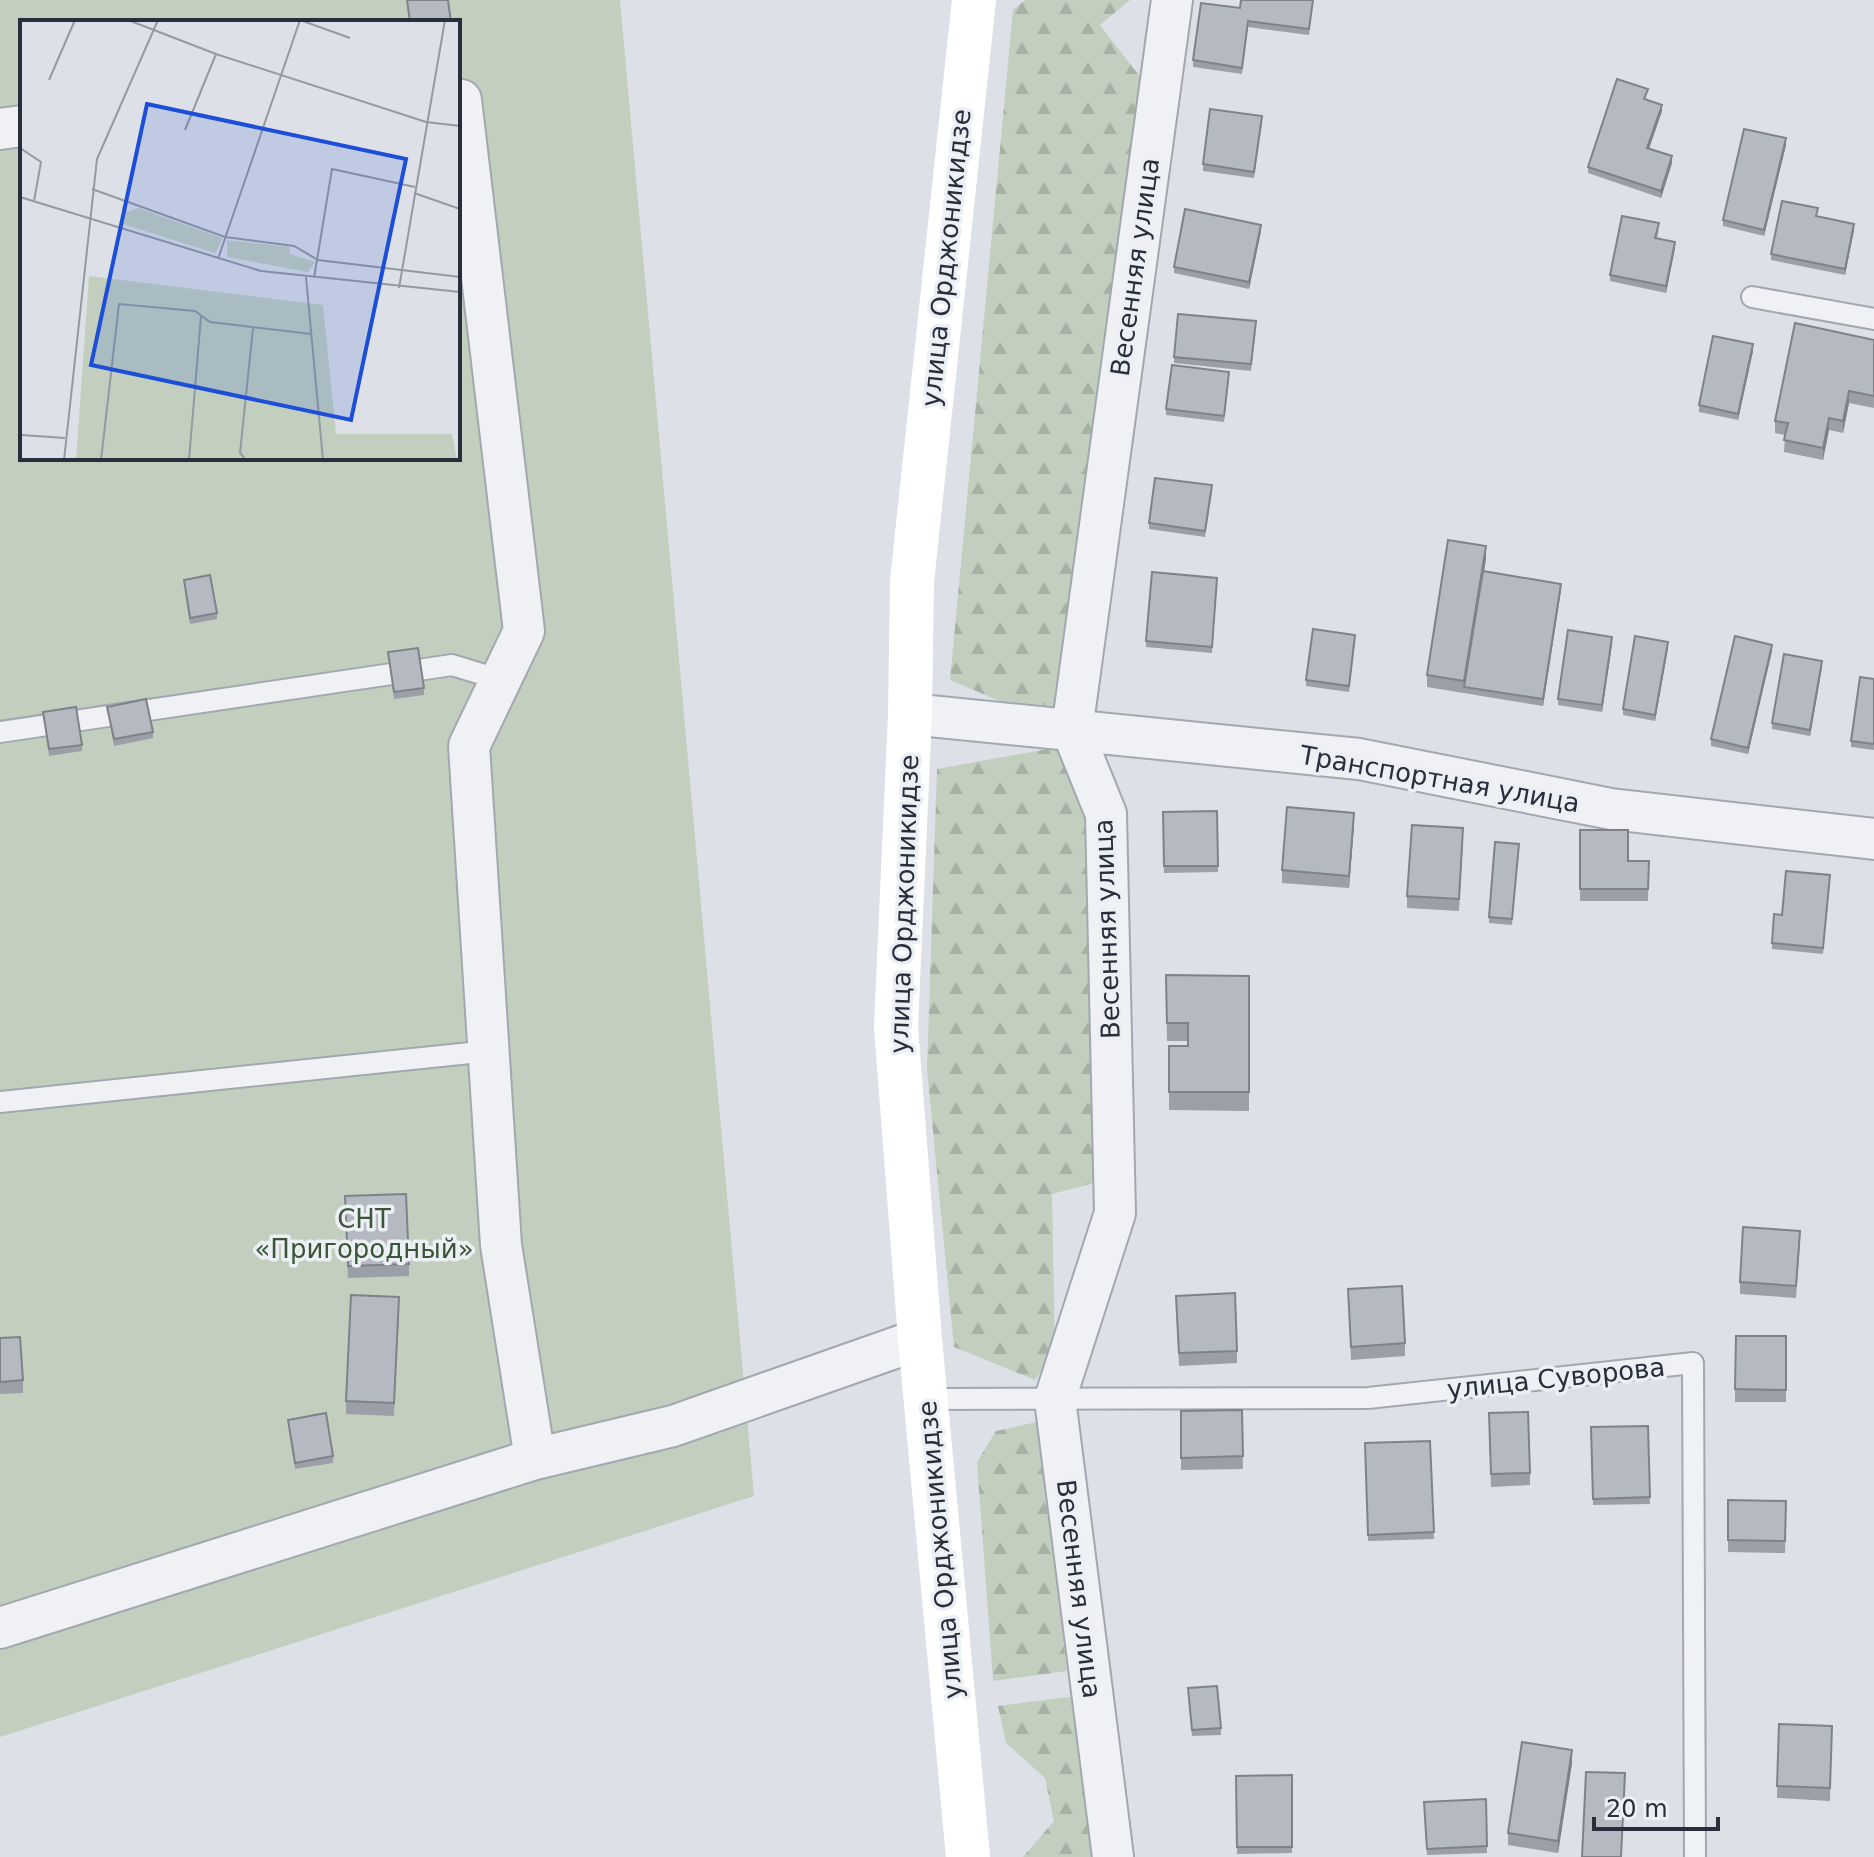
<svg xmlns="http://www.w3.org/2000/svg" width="1874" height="1857" viewBox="0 0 1874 1857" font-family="'DejaVu Sans',sans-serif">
<defs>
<pattern id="forest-firs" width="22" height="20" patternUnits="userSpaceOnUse" patternTransform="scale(2)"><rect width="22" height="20" fill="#c2cfbf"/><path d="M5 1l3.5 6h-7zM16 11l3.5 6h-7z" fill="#a7b2a5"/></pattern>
</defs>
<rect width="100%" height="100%" fill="#dde0e6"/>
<!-- forest -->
<path fill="url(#forest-firs)" d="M1025,0H1130L1100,25L1148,87L1063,707L1002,702L950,680L1013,10Z
M1058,747L1089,813L1098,1182L1052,1194L1055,1350L1035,1380L954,1347L927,1069L937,769Z
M1037,1422L1067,1671L993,1681L977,1462L996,1431Z
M1076,1696L1098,1857H1023L1054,1821L1045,1778L1006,1743L998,1706Z"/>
<!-- garden -->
<path fill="#c2cfbf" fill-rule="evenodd" d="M0,0H620L754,1496L0,1737ZM22,22H458V458H22Z"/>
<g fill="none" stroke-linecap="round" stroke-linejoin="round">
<!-- lane casing -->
<g stroke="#a3a7b0" stroke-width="24">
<path id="lane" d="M1752,297L1874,319
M0,732L452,665L501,680
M0,1102L489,1051
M926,1399L1368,1398L1693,1363L1695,1857"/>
</g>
<!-- street casing -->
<g stroke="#a3a7b0" stroke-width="44">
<path id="street" d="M458,100H461L524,631L469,746L501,1245L535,1459
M0,129L22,126
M910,714L1359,759L1611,809L1874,839
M0,1628L535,1459L673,1426L920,1339
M1113,1857L1055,1399L1115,1213L1106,814L1072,730L1172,0"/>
</g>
<!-- lane -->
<use href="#lane" stroke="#f0f1f5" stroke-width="20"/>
<!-- street -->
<use href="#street" stroke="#f0f1f5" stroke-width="40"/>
<!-- secondary -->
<path stroke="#fff" stroke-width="44" d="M968,1857L920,1339L896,1027L910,714L912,581L974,0"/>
</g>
<!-- wall -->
<path fill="#9c9fa7" d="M1313,0L1309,35L1248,27L1242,74L1193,67V60L1240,8Z
M1648,96L1646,100L1662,111L1649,149L1672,163L1661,198L1588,173V167Z
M1262,123L1254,178L1203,171V164Z
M1786,145L1764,236L1723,226V220Z
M1818,216L1854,230L1845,275L1771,260V254Z
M1659,230L1657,238L1675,248L1666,293L1610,281V275Z
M1261,231L1249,289L1174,273V267Z
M1256,328L1251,371L1174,363V357Z
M1874,340V408L1849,403L1843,433L1829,430L1823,460L1784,452L1785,435L1775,433V421Z
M1753,351L1738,420L1699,412V405Z
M1229,379L1224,422L1166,415V409Z
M1212,492L1205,537L1149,529V523Z
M1486,559L1484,572L1561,590L1543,706L1427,687V675Z
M184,580L217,613V619L190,624Z
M1217,584L1212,653L1146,647V641Z
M1355,642L1349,692L1306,686V680Z
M1612,644L1602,712L1558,705V699Z
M1668,648L1655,721L1623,715V709Z
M1772,651L1748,754L1711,746V739Z
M388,652L424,688V695L394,699Z
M1822,667L1810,736L1772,729V723Z
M1874,679V750L1851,747V741Z
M107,707L153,732V738L114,746Z
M43,712L82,745V751L49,756Z
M1217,811L1218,872L1164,873L1163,812Z
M1354,825L1349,888L1282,883V870Z
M1580,830L1628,861H1649L1648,901H1580Z
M1463,840L1459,911L1407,908V896Z
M1519,844L1512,925L1489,923V917Z
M1830,881L1823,954L1772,949V943L1782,915Z
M1166,975L1249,976V1111L1169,1110V1046H1188V1041H1167Z
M345,1209L409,1264V1276L348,1278Z
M1800,1243L1796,1298L1740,1294V1282Z
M1348,1289L1405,1343V1356L1351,1360Z
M1176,1308L1237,1351V1363L1179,1366Z
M399,1310L394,1416L346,1414V1401Z
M1736,1336H1786V1402H1735Z
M0,1338L23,1380V1393L0,1394Z
M1242,1410L1243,1469L1181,1470V1411Z
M288,1420L333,1456V1463L295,1469Z
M1489,1426L1530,1473V1485L1491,1487Z
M1648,1426L1650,1504L1593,1505L1591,1427Z
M1430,1441L1434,1539L1368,1541L1365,1443Z
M1728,1500L1786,1501L1785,1553L1728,1552Z
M1188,1695L1221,1728V1735L1192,1736Z
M1779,1724L1832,1726L1830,1801L1777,1798Z
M1572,1763L1558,1853L1508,1845V1833Z
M1292,1775V1853L1237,1854L1236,1776Z
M1486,1799L1487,1853L1427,1855L1424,1802Z"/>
<!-- shaded-wall -->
<path fill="#7f8288" d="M1662,105V111L1647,154V148Z
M1786,138V145L1764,236V230Z
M1672,156V163L1661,198V191Z
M1854,224V230L1845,275V269Z
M1261,225V231L1249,289V282Z
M1675,242V248L1666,293V286Z
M1753,344V351L1738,420V414Z
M1849,391V403L1843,433V421Z
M1829,418V430L1823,460V448Z
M1486,546V559L1465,687L1464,681Z
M1561,584V590L1543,706V699Z
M1612,637V644L1602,712V705Z
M1668,642V648L1655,721V715Z
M1772,645V651L1748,754V748Z
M1822,661V667L1810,736V730Z
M1354,813V825L1349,888V876Z
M1572,1750V1763L1558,1853V1841Z"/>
<!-- building -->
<path fill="#b5b9c2" stroke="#7f8288" stroke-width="2" d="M407,0H448L451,22H410Z
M1241,0H1313L1309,29L1248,21L1242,68L1193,60L1201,3L1240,8Z
M1617,79L1648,89L1644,99L1662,105L1647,148L1672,156L1661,191L1588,167Z
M1210,109L1262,116L1254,172L1203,164Z
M1744,129L1786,138L1764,230L1723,220Z
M1782,201L1818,208L1816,216L1854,224L1845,269L1771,254Z
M1185,209L1261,225L1249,282L1174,267Z
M1622,216L1659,223L1655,238L1675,242L1666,286L1610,275Z
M1178,314L1256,321L1251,364L1174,357Z
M1795,323L1874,340V396L1849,391L1843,421L1829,418L1823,448L1784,440L1788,423L1775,421Z
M1713,336L1753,344L1738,414L1699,405Z
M1172,365L1229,372L1224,416L1166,409Z
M1155,478L1212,485L1205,531L1149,523Z
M1448,540L1486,546L1464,681L1427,675Z
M1483,571L1561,584L1543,699L1464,687Z
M1152,572L1217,578L1212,647L1146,641Z
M210,575L217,613L190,618L184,580Z
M1313,629L1355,635L1349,686L1306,680Z
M1568,630L1612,637L1602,705L1558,699Z
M1635,636L1668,642L1655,715L1623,709Z
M1735,636L1772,645L1748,748L1711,739Z
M418,648L424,688L394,692L388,652Z
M1784,654L1822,661L1810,730L1772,723Z
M1860,677L1874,679V744L1851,741Z
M146,699L153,732L114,739L107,707Z
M76,707L82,745L49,749L43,712Z
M1287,807L1354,813L1349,876L1282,870Z
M1217,811L1218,866H1164L1163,812Z
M1412,825L1463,828L1459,899L1407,896Z
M1580,830H1628V861H1649L1648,889H1580Z
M1495,842L1519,844L1512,919L1489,917Z
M1786,871L1830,875L1823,948L1772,943L1774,914L1782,915Z
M1166,975L1249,976V1092H1169V1046H1188V1023H1167Z
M406,1194L409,1264L348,1266L345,1196Z
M1743,1227L1800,1231L1796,1286L1740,1282Z
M1402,1286L1405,1343L1351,1347L1348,1289Z
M1235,1293L1237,1351L1179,1353L1176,1296Z
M351,1295L399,1297L394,1403L346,1401Z
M1736,1336H1786V1390L1735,1389Z
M20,1337L23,1380L0,1382V1338Z
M1242,1410L1243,1456L1181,1458V1411Z
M1528,1412L1530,1473L1491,1474L1489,1413Z
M326,1413L333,1456L295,1463L288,1420Z
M1648,1426L1650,1497L1593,1499L1591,1427Z
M1430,1441L1434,1532L1368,1535L1365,1443Z
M1728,1500L1786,1501L1785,1541L1728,1540Z
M1217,1686L1221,1728L1192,1730L1188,1688Z
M1779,1724L1832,1726L1830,1788L1777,1786Z
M1522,1742L1572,1750L1558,1841L1508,1833Z
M1586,1772L1625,1773L1621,1857H1582Z
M1292,1775V1847H1237L1236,1776Z
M1486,1799L1487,1846L1427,1849L1424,1802Z"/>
<g text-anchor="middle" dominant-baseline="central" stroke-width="7" stroke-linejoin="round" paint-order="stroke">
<!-- street labels -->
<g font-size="26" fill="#282e3c" stroke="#eceff4">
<text transform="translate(946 258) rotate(-84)">улица Орджоникидзе</text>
<text transform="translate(1135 267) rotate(-82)">Весенняя улица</text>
<text transform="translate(1440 779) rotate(10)">Транспортная улица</text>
<text transform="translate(904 904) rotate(-88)">улица Орджоникидзе</text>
<text transform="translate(1107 929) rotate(-92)">Весенняя улица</text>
<text transform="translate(1556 1378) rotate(-6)">улица Суворова</text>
<text transform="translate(940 1550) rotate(-95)">улица Орджоникидзе</text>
<text transform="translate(1079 1589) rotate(83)">Весенняя улица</text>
</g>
<!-- park labels -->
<g font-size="26" fill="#3a5636" stroke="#eceff4">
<text x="364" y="1219">СНТ<tspan x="364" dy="30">«Пригородный»</tspan></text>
</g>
</g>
<!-- overview -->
<g transform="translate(20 20)">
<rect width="440" height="440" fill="#dde0e6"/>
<path d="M102,186L108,192L118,188L202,218L199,226L195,233L103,204ZM207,220L269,227L270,234L295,242L288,252L207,237Z" fill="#c2cfbf"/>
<path d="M69,256L303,285L316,414H432L437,440H56Z" fill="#c2cfbf"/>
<path fill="none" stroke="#9599a2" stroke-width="2" d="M108,0L196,34L406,102L440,106M280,0L330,18M29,60L55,0M165,110L196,34M0,128L21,142L14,181M72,169L205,217L274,226L298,240L440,257M394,173L440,189M0,177L241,251L440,272M198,239L280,0M286,257L303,440M294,258L312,149L395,167M379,268L425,0M2,415L45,418M44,440L77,139L138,0M81,440L99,284L175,291L190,302L291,314M169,440L181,296M226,440L220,433L233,308"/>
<path fill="#1d4ed8" fill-opacity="0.15" stroke="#1d4ed8" stroke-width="4" d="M127,84L386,139L331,400L71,345Z"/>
<rect width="440" height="440" fill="none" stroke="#282e3c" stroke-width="4"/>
</g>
<!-- scale -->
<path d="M1594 1817v12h124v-12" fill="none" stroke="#282e3c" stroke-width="4"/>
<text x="1606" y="1817" font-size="24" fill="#282e3c" stroke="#eceff4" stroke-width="6" paint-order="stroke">20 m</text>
</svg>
